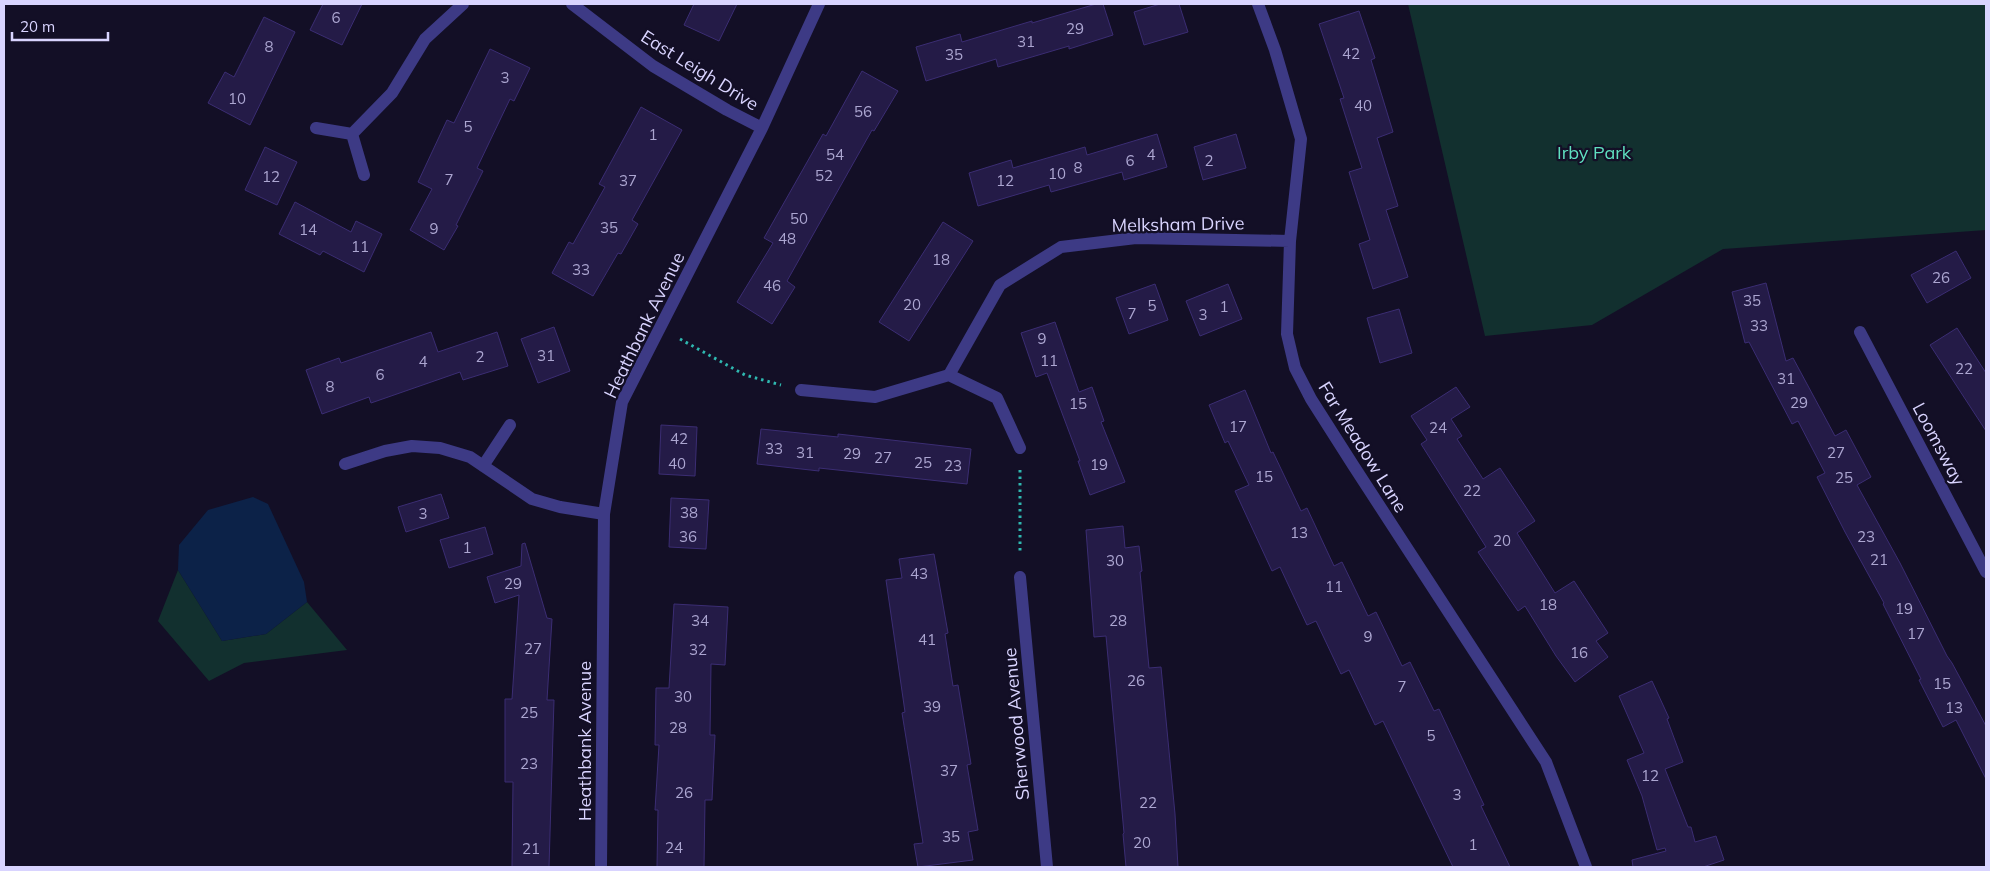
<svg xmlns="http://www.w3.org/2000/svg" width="1990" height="871" viewBox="0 0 1990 871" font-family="Mulish,sans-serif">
<rect width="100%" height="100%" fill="#130f26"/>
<!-- green -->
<path fill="#12302f" d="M1408,4H1986V230L1723,249L1592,325L1485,336Z
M178,570L222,641L266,634L307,602L347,650L244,663L209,681L158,621Z"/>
<!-- water -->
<path fill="#0c2248" d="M253,497L268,504L304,582L307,602L266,634L222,641L178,570L179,545L208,510Z"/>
<!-- building -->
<path fill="#241b47" stroke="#3b2d73" d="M323,4H362L342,45L310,30Z
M694,4H737L719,41L684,25Z
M1096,4H1103L1113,35L1069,49V46L998,67L996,59L926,81L916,47L960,34L962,42L1032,21V23Z
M1160,4H1179L1188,32L1144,45L1134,12Z
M1359,11L1375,58L1371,60L1393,132L1377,138L1398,206L1386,210L1408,277L1373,289L1359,244L1370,240L1349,172L1362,168L1340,99L1344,98L1319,24Z
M264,17L295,32L250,125L208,103L225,72L234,77Z
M490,49L530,68L514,101L510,99L477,168L483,171L456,225L458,226L444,250L410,230L432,189L418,182L447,120L454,123Z
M862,71L898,91L874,131L872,130L787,281L795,287L772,324L737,302L773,243L764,238L823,134L826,136Z
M641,107L682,130L632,220L638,224L621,254L618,253L593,296L552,273L569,242L573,244L605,187L599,184Z
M1157,134L1167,167L1124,180L1122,172L1051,192L1049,185L978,206L969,173L1011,160L1013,168L1085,147L1087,155Z
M1236,134L1246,168L1203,180L1194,147Z
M265,147L297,162L277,205L245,190Z
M295,202L351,232L356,221L382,234L364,272L323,251L320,255L279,234Z
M943,222L973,241L909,341L879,322Z
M1956,251L1971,278L1927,303L1911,275Z
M1766,283L1786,361L1793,358L1835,436L1846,430L1871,477L1857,485L1900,563L1947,656L1952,663L1986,726V779L1956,720L1943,727L1919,680L1921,679L1883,604L1884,603L1845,532L1817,477L1825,473L1798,421L1792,424L1791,422L1749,342L1745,343L1732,292Z
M1155,284L1168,320L1129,334L1116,298Z
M1228,284L1242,319L1200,336L1186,301Z
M1399,309L1412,353L1380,363L1367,318Z
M1055,322L1079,392L1092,387L1104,421L1101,422L1125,482L1090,495L1078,461H1080L1047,373L1036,377L1021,333Z
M554,327L570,371L538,383L521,339Z
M1957,328L1986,373V431L1930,345Z
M431,332L438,352L497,332L508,366L463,380L460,372L371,403L369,397L322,414L306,370L339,358L341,363Z
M1456,387L1470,407L1451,419L1462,436L1457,439L1483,479L1500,468L1535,521L1517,533L1555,593L1574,581L1608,633L1596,641L1608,657L1575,682L1556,656L1525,606L1518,611L1478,552L1486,547L1421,444L1427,440L1411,416Z
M1245,390L1271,453L1273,452L1301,511L1307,508L1334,566L1342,562L1368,616L1376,612L1402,666L1410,662L1434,711L1439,709L1484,805L1481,806L1510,867H1453L1383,721L1375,725L1349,670L1341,674L1316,621L1307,625L1280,567L1272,571L1235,491L1249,485L1228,441L1225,443L1209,405Z
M661,425L697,427L695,476L659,474Z
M761,429L838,437V434L971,449L967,484L819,468V471L757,464Z
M441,494L449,518L406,532L398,507Z
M671,498L709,500L706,549L669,547Z
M1123,526L1125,548L1139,546L1142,571L1140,572L1149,668L1161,667L1175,814L1178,867H1126L1123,834L1124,833L1106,636L1094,637L1086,530Z
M485,527L493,554L449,568L440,540Z
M525,543L547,618L552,619L547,700H554L549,867H512L513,782H505V699H512L519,595L495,603L487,577L521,566L522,544Z
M934,554L948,633L945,634L953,686L958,685L971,764L967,765L978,830L968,832L973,860L918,867L914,844L923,843L902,713L905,712L886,580L902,578L899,559Z
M674,604L728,607L725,665L711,664L710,735H715L712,800H705L704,867H657L658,810H655L659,745H655L656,688H669Z
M1652,681L1669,718L1667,719L1683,762L1665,769L1688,827H1691L1695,842L1716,836L1724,860L1703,867H1633L1632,860L1666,851L1665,848L1657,850L1642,796L1627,760L1644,753L1619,696Z"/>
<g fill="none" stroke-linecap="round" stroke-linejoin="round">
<!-- path -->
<path stroke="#2fb8b0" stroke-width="3" stroke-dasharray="2.5 4" stroke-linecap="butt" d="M680,339L745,375L781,385
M1020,470V554"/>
<!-- minor -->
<path stroke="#3d3a85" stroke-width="12" d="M572,4L653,66L727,110L762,128
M1258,4L1275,50L1301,139L1290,241L1287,334L1295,368L1311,399L1353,465L1546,762L1586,867
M316,128L352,134L392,93L425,39L463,4
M352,134L364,175
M1860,332L1986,572
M949,375L997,398L1020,448
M801,390L875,397L949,375L1000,285L1061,247L1136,238L1290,241
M345,464L385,451L412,446L440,448L470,457L532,499L560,507L604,514
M483,466L510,425
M1020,577L1047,867
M601,867L604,514L622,402L762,128L819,4"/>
</g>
<g text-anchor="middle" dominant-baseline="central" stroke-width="4.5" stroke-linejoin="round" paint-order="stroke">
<!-- number labels -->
<g font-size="15" fill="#aca6d1">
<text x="336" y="17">6</text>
<text x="1075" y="28">29</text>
<text x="1026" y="41">31</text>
<text x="269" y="46">8</text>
<text x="1351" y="53">42</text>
<text x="954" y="54">35</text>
<text x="505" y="77">3</text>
<text x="237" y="98">10</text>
<text x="1363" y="105">40</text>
<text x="863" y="111">56</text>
<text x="468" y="126">5</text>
<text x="653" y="134">1</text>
<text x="835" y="154">54</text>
<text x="1151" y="154">4</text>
<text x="1130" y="160">6</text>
<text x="1209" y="160">2</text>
<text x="1078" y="167">8</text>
<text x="1057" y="173">10</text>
<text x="824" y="175">52</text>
<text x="271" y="176">12</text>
<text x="449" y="179">7</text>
<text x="628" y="180">37</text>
<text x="1005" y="180">12</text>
<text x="799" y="218">50</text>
<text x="609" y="227">35</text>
<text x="434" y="228">9</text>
<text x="308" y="229">14</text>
<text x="787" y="238">48</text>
<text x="360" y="246">11</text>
<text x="941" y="259">18</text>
<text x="581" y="269">33</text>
<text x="1941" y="277">26</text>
<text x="772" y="285">46</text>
<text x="1752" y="300">35</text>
<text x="912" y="304">20</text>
<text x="1152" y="305">5</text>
<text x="1224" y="306">1</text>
<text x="1132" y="313">7</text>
<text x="1203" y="314">3</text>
<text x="1759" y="325">33</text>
<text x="1042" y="338">9</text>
<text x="546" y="355">31</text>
<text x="480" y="356">2</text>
<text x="1049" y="360">11</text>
<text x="423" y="361">4</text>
<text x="1964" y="368">22</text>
<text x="380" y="374">6</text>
<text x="1786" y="378">31</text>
<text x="330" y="386">8</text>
<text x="1799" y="402">29</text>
<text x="1078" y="403">15</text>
<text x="1238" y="426">17</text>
<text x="1438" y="427">24</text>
<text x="679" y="438">42</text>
<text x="774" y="448">33</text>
<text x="805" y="452">31</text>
<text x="1836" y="452">27</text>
<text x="852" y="453">29</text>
<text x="883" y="457">27</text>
<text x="923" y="462">25</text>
<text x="677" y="463">40</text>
<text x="1099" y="464">19</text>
<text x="953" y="465">23</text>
<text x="1264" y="476">15</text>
<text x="1844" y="477">25</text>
<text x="1472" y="490">22</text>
<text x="689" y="512">38</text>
<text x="423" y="513">3</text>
<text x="1299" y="532">13</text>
<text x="688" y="536">36</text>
<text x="1866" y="536">23</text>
<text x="1502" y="540">20</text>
<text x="467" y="547">1</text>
<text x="1879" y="559">21</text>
<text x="1115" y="560">30</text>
<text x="919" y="573">43</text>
<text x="513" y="583">29</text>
<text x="1334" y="586">11</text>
<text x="1548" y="604">18</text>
<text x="1904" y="608">19</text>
<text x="700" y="620">34</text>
<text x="1118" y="620">28</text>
<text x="1916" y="633">17</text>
<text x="1368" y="636">9</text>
<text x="927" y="639">41</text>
<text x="533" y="648">27</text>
<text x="698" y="649">32</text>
<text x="1579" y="652">16</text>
<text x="1136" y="680">26</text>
<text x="1942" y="683">15</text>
<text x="1402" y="686">7</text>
<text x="683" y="696">30</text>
<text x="932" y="706">39</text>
<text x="1954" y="707">13</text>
<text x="529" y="712">25</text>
<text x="678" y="727">28</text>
<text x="1431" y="735">5</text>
<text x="529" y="763">23</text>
<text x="949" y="770">37</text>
<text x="1650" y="775">12</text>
<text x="684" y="792">26</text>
<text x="1457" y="794">3</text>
<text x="1148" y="802">22</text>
<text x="951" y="836">35</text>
<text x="1142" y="842">20</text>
<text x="1473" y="844">1</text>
<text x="674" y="847">24</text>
<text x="531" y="848">21</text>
</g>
<!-- street labels -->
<g font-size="18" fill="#d9d4ff" stroke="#130f26">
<text transform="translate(700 70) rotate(32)">East Leigh Drive</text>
<text transform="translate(1178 224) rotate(-1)">Melksham Drive</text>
<text transform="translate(644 325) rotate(-64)">Heathbank Avenue</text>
<text transform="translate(1939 444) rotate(62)">Loomsway</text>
<text transform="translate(1363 447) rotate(58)">Far Meadow Lane</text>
<text transform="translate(1016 724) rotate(-95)">Sherwood Avenue</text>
<text transform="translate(584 741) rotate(-90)">Heathbank Avenue</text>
</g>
<!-- park labels -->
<g font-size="18" fill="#5fe0c0" stroke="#130f26">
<text x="1594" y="152">Irby Park</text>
</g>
</g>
<!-- border -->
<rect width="1990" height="871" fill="none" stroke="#d9d4ff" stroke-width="10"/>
<!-- scale -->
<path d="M12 32v8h96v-8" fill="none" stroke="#d9d4ff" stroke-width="2.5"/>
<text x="20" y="32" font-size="15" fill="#d9d4ff" stroke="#130f26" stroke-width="4" paint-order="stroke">20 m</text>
</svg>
